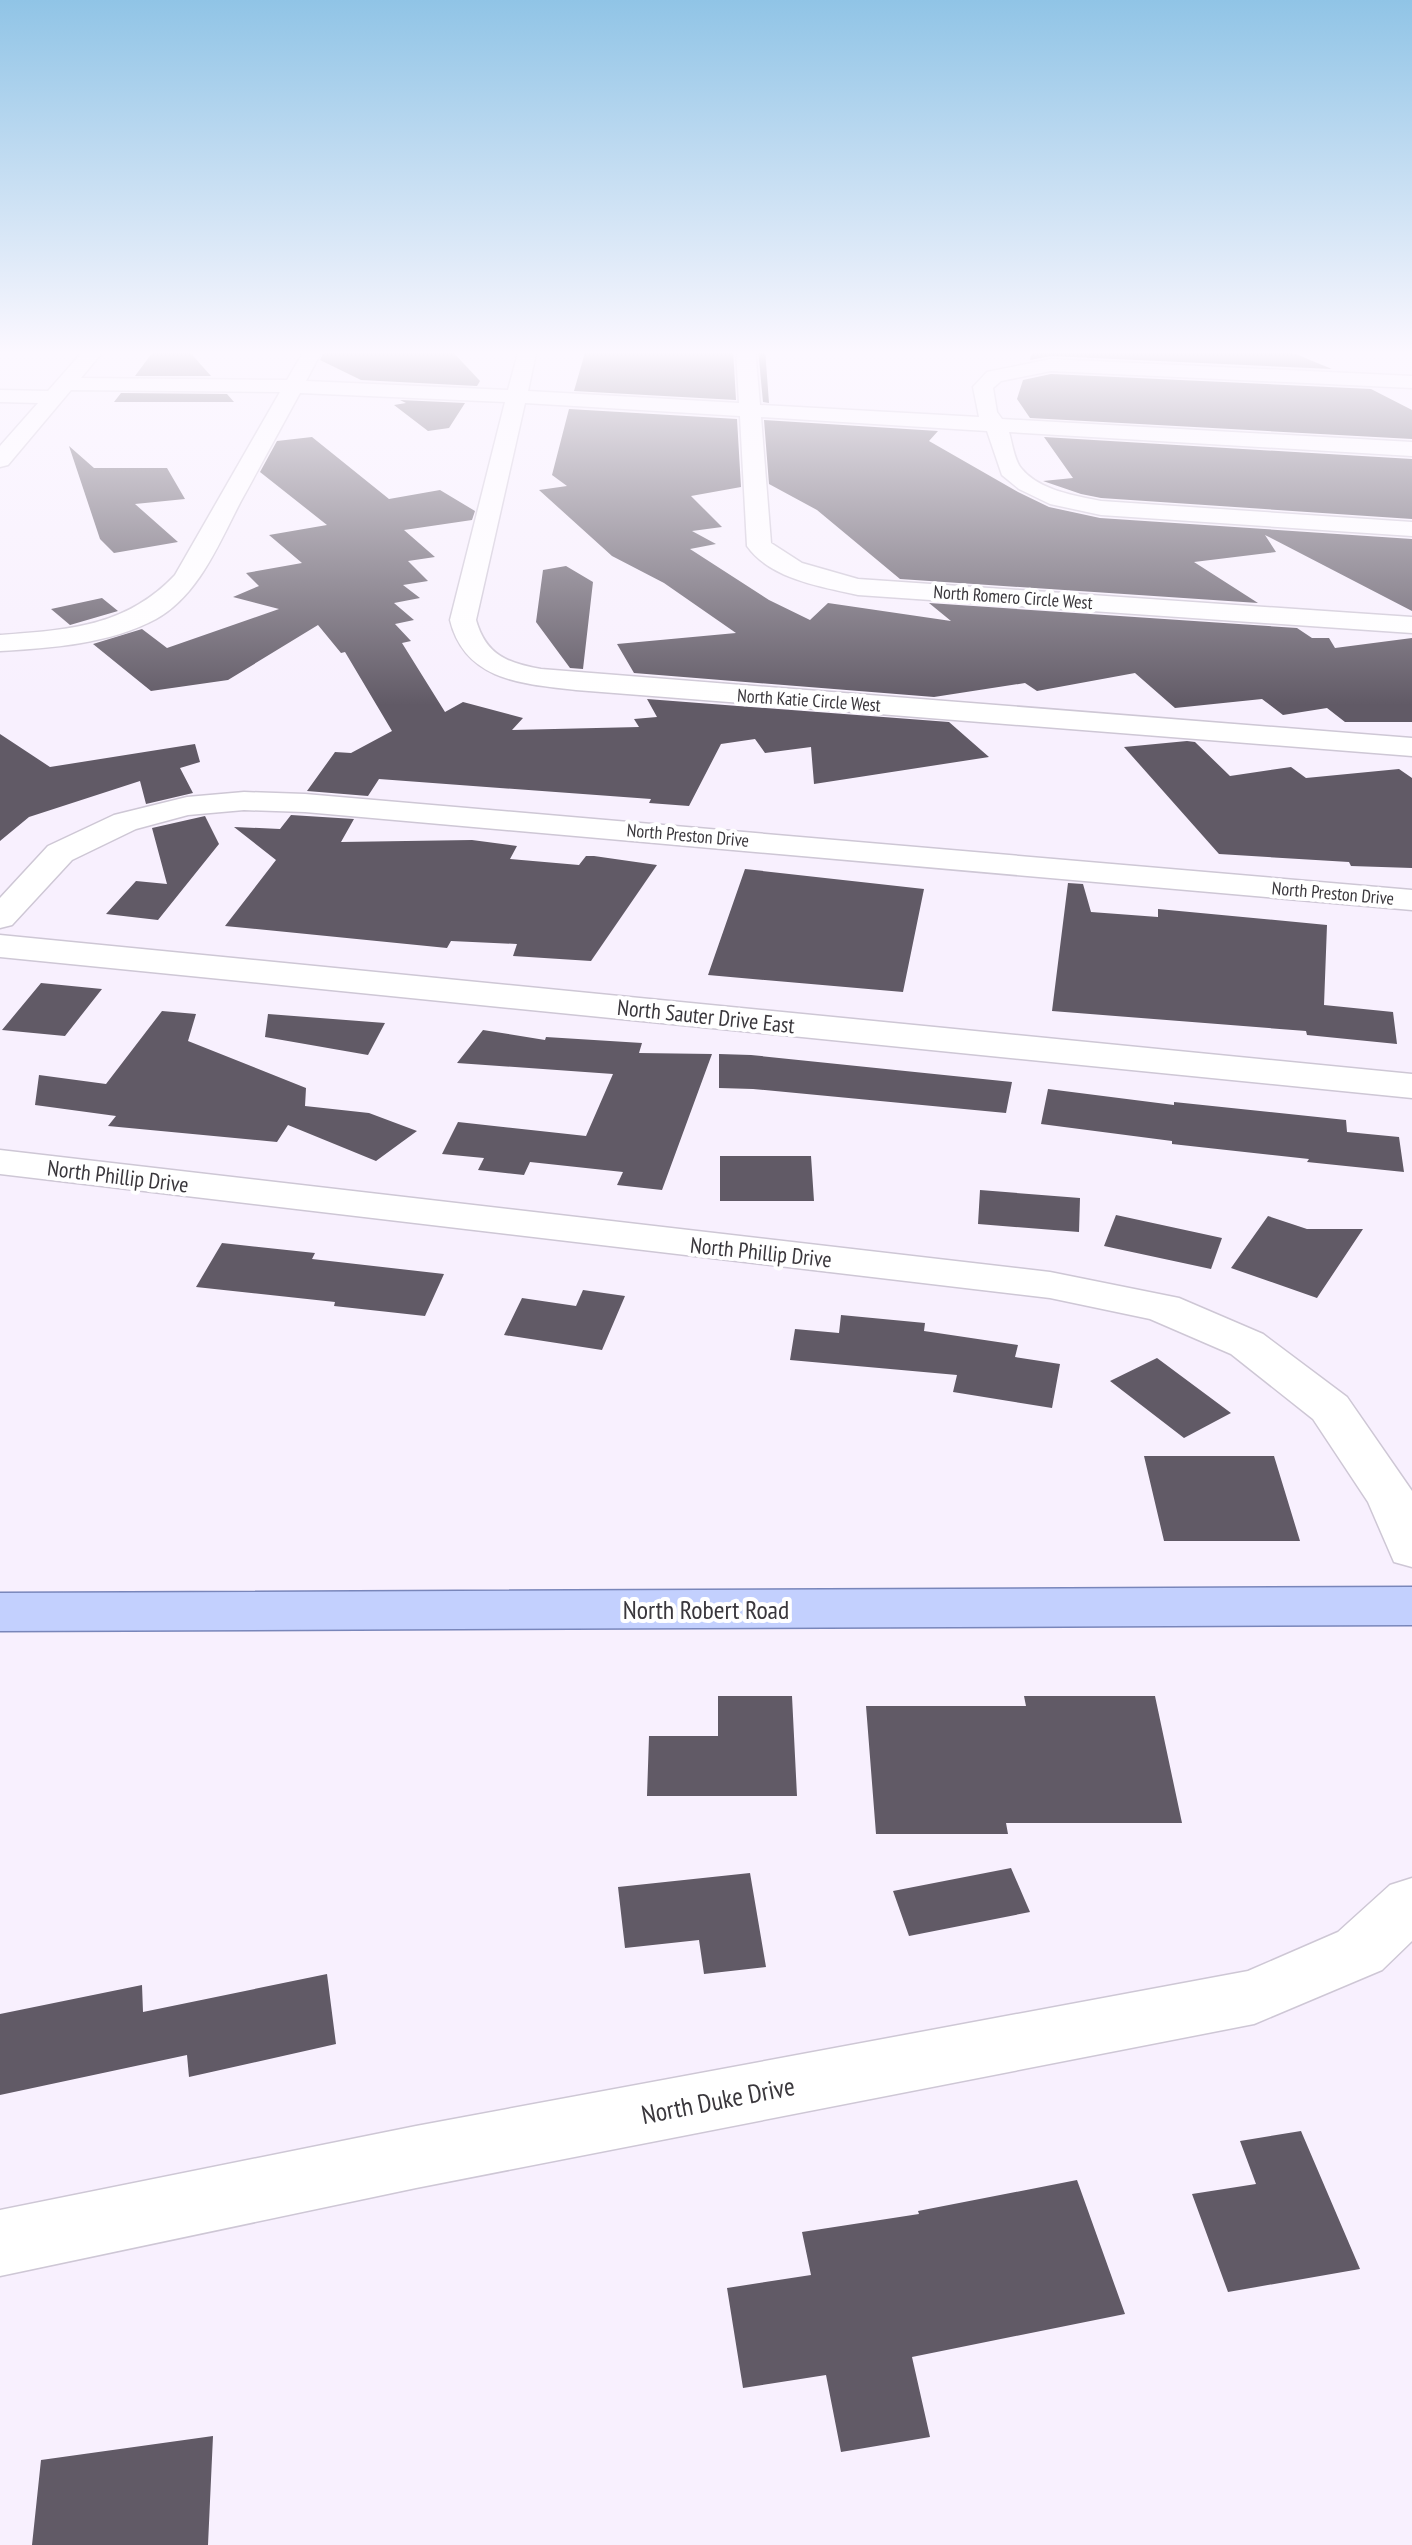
<svg xmlns="http://www.w3.org/2000/svg" width="1412" height="2545" viewBox="0 0 1412 2545" font-family="'PT Sans Narrow',sans-serif">
<rect width="100%" height="100%" fill="#f8f0fe"/>
<!-- building -->
<path fill="#615a66" d="M155,349H187L211,376H135Z
M326,349H450L480,381L477,386L361,380L320,360Z
M586,349H733L736,400L574,391Z
M758,349H765L769,403L763,402Z
M1033,349H1209L1216,352L1251,349L1259,353L1288,351L1332,369L1051,356L1030,360Z
M1051,374L1371,389L1412,410V439L1030,418L1017,399L1023,380Z
M121,393L227,394L234,402H114Z
M400,400L465,403L449,428L428,431L394,405L406,403Z
M569,409L737,419L741,487L691,496L722,527L692,531L716,544L690,549L769,600L810,620L828,603L951,621L929,603L1297,628L1312,638H1329L1335,648L1412,638V722H1345L1327,708L1283,715L1262,699L1175,708L1135,673L1037,691L1025,683L934,697L634,673L617,644L736,633L664,583L612,556L539,490L567,486L552,475Z
M764,420L938,431L929,441L1018,492L1049,507L1100,518L1412,539V611L1265,535L1276,552L1194,562L1258,603L900,579L817,510L769,484Z
M312,437L389,499L440,490L475,511L472,520L404,530L435,557L408,561L428,581L403,585L420,598L394,603L414,620L395,624L411,641L402,643L445,712L463,702L523,718L512,730L639,727L634,719L657,717L647,699L949,722L989,757L814,784L811,747L765,753L755,739L721,744L689,806L649,803L651,799L379,779L368,796L307,791L335,752L351,753L392,731L345,652L341,653L318,625L228,680L151,691L93,644L142,629L167,648L279,609L233,597L259,586L246,573L302,563L269,535L327,525L260,472L277,441Z
M1044,437L1412,459V519L1101,498L1081,494L1043,481L1073,478Z
M69,446L94,468H167L185,499L135,504L178,542L114,553L100,539Z
M566,566L593,582L583,669L570,668L536,622L543,570Z
M102,598L118,611L70,625L51,609Z
M0,734L50,767L195,744L200,762L180,768L193,793L146,804L140,781L29,817L0,841Z
M1187,741L1195,742L1230,776L1291,767L1306,778L1399,769L1412,778V868L1351,866L1349,862L1219,854L1124,747Z
M291,815L354,819L341,842L472,840L517,846L510,859L579,865L586,856H594L657,865L591,961L513,956L517,944L451,941L447,948L225,926L276,860L234,827L280,829Z
M205,816L219,844L158,920L106,914L136,881L167,884L152,828Z
M745,869L924,889L903,992L708,975Z
M1068,883L1083,884L1091,912L1158,917V909L1327,925L1324,1005L1393,1012L1397,1044L1307,1035L1306,1031L1052,1011Z
M41,983L102,989L65,1036L2,1030Z
M162,1011L196,1014L188,1041L306,1088L305,1106L369,1113L417,1131L376,1161L288,1125L277,1142L108,1126L116,1116L35,1105L39,1075L106,1084Z
M268,1014L385,1023L368,1055L265,1037Z
M483,1030L545,1040L546,1037L642,1043L639,1053L712,1054L662,1190L617,1185L623,1172L530,1162L524,1175L478,1170L484,1158L442,1154L458,1122L586,1136L613,1074L457,1063Z
M719,1054L751,1055L1012,1082L1006,1113L753,1089L719,1088Z
M1048,1089L1174,1105V1102L1346,1120L1347,1132L1399,1137L1404,1172L1307,1162L1309,1159L1172,1144V1141L1041,1124Z
M720,1156H811L814,1201H720Z
M980,1190L1080,1198L1079,1232L978,1224Z
M1116,1215L1222,1238L1211,1269L1104,1246Z
M1268,1216L1307,1229H1363L1317,1298L1231,1268Z
M222,1243L315,1253L312,1259L444,1274L425,1316L334,1306L335,1302L196,1287Z
M583,1290L625,1296L602,1350L504,1335L522,1298L576,1306Z
M841,1315L925,1323L924,1331L1018,1345L1015,1357L1060,1364L1052,1408L953,1392L957,1375L790,1360L795,1329L839,1333Z
M1157,1358L1231,1413L1184,1438L1110,1381Z
M1144,1456H1274L1300,1541H1164Z
M718,1696H792L797,1796H647L649,1736H718Z
M1024,1696H1155L1182,1823H1006L1008,1834H876L866,1706H1026Z
M1011,1868L1030,1912L909,1936L893,1891Z
M750,1873L766,1967L704,1974L699,1940L625,1948L618,1887Z
M327,1974L336,2044L189,2077L187,2055L0,2095V2014L142,1985L143,2012Z
M1301,2131L1360,2269L1228,2292L1192,2194L1256,2184L1240,2141Z
M1077,2180L1125,2314L912,2357L930,2437L841,2452L826,2375L743,2388L727,2288L811,2275L802,2232L919,2214L918,2211Z
M213,2436L208,2545H32L41,2460Z"/>
<g fill="none" stroke-linecap="round" stroke-linejoin="round">
<!-- minor casing -->
<g stroke="#cec7d5" stroke-width="3">
<path id="minor" d="M85,349H105L81,378L287,380L305,349H323L306,381L508,390L519,349H537L528,391L739,403L736,349H755L760,405L979,417L973,387L987,372L1051,359L1412,376V388L1051,371L1001,381L993,388L997,412L1002,419L1412,442V456L1009,432C1012,442 1014,459 1021,468C1038,490 1076,496 1101,501L1412,522V536L1101,515L1050,504L1019,489L1002,475L987,431L761,417L771,543L802,563L858,579L1412,617V633L858,595C822,587 770,579 747,546L740,416L525,403L476,620C486,655 507,663 541,669L1412,738V756L576,690C523,684 465,681 450,620L505,402L300,393C280,429 261,465 241,501C219,543 199,595 156,619C109,644 52,648 0,651V635C68,630 126,627 175,575L280,392L71,390L8,465L0,467V446L38,403L0,402V390L48,391Z
M244,792L305,794L1412,890V910L305,812L244,810L188,815L136,829L72,860L12,925L0,928V898L48,846L114,815L187,797Z
M0,935L1412,1074V1098L0,957Z
M0,1150L1050,1272L1179,1298L1263,1334L1347,1397L1412,1491V1567L1394,1562L1368,1502L1313,1419L1231,1354L1150,1319L1050,1298L0,1174Z
M1412,1878V1941L1382,1970L1254,2024L416,2188L0,2276V2210L416,2126L1248,1971L1338,1932L1390,1885Z"/>
</g>
<!-- major casing -->
<g stroke="#7986ba" stroke-width="3">
<path id="major" d="M1412,1587V1625L0,1631V1593Z"/>
</g>
<!-- minor -->
<use href="#minor" fill="#fff" fill-rule="evenodd"/>
<!-- major -->
<use href="#major" fill="#c3d0fe" fill-rule="evenodd"/>
</g>
<!-- sky -->
<linearGradient id="sky" x2="0" y2="1"><stop stop-color="#90c4e6"/><stop offset="0.5" stop-color="#fcf8ff"/><stop offset="1" stop-color="#fcf8ff" stop-opacity="0"/></linearGradient>
<rect width="1412" height="705" fill="url(#sky)"/>
<g text-anchor="middle" dominant-baseline="central" stroke-width="8" stroke-linejoin="round" paint-order="stroke">
<!-- far-street labels -->
<g font-size="18" fill="#3a373c" stroke="#fff">
<text transform="translate(1013 597) rotate(4)">North Romero Circle West</text>
<text transform="translate(809 700) rotate(4)">North Katie Circle West</text>
<text transform="translate(688 835) rotate(5)">North Preston Drive</text>
<text transform="translate(1333 893) rotate(5)">North Preston Drive</text>
</g>
<!-- street labels -->
<g font-size="22" fill="#3a373c" stroke="#fff">
<text transform="translate(706 1016) rotate(6)">North Sauter Drive East</text>
<text transform="translate(118 1176) rotate(7)">North Phillip Drive</text>
<text transform="translate(761 1252) rotate(6)">North Phillip Drive</text>
</g>
<!-- near-street labels -->
<g font-size="26" fill="#3a373c" stroke="#fff">
<text x="706" y="1609">North Robert Road</text>
<text transform="translate(718 2100) rotate(-11)">North Duke Drive</text>
</g>
</g>
</svg>
